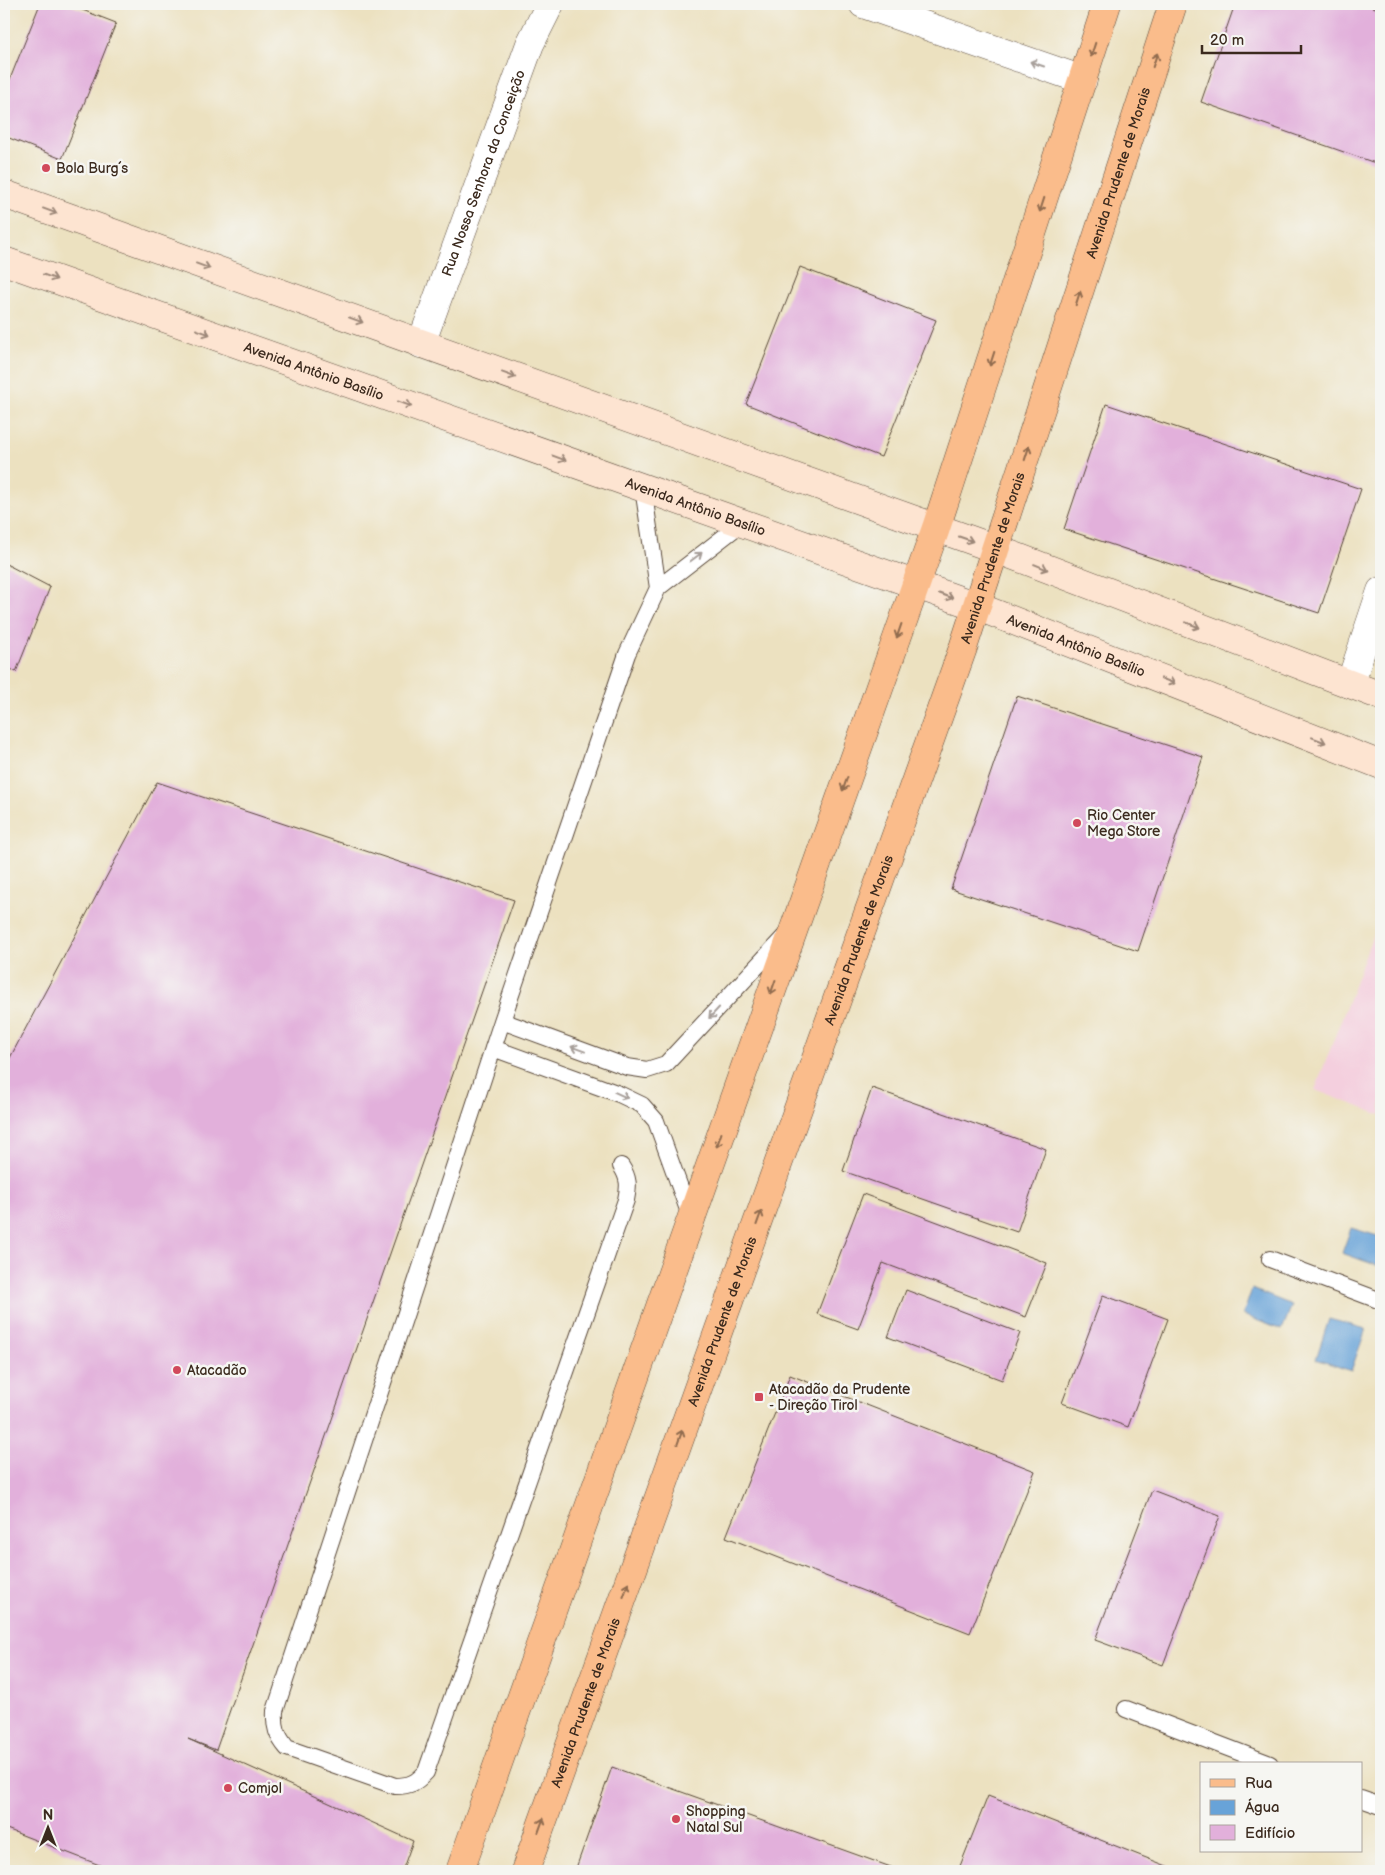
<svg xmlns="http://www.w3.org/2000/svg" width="1385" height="1875" viewBox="0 0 1385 1875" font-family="'Balsamiq Sans',sans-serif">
<rect width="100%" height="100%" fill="#f6f6f2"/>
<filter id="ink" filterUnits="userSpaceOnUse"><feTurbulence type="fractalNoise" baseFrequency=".02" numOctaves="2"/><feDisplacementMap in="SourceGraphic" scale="10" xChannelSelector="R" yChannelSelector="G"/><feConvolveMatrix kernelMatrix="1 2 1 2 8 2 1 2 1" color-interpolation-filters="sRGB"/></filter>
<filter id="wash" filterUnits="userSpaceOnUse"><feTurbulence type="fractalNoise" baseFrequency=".0096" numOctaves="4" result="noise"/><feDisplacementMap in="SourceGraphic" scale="20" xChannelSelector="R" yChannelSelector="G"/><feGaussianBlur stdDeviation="1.12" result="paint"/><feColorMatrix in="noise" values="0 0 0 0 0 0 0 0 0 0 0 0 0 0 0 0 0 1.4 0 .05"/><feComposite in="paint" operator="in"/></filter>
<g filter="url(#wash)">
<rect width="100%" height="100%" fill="#ece1c0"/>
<!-- built -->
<path fill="#f4cfde" d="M1381,913V1115L1315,1090Z"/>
<!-- water -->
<path fill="#68a3d8" stroke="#52667b" d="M1351,1228L1381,1237V1267L1342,1253Z
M1252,1289L1292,1305L1282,1330L1243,1315Z
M1329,1319L1366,1329L1351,1371L1316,1359Z"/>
<g id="blocks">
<!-- building -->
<path fill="#e2b0db" d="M40,4H67L116,23L62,159L4,136V94Z
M1235,4H1370V6L1381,10V165L1201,102Z
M800,267L936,320L881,457L746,404Z
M1106,404L1361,489L1319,613L1064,529Z
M4,563L50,587L16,672L4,665Z
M1017,696L1203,757L1138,951L951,889Z
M157,782L514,900L216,1750L188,1739L413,1841L402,1871H115L4,1828V1069Z
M872,1088L1046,1149L1017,1232L843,1171Z
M863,1194L1047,1263L1026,1317L883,1263L858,1329L817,1314Z
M906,1290L1020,1333L1002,1380L888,1337Z
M1103,1295L1168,1319L1128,1427L1062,1403Z
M790,1375L1035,1471L970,1633L726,1537Z
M1152,1490L1220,1516L1163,1665L1095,1640Z
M612,1767L902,1871H575Z
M988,1796L1172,1868L1170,1871H958Z"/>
</g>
</g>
<g filter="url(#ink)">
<use href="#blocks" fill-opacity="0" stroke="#564536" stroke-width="1"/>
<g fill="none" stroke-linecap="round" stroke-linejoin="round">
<!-- service casing -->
<g stroke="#564536" stroke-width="18">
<path id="service" d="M643,488L658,588
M502,1021L627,1067L647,1070L666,1064L786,935
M493,1048L619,1094L642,1105L656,1121L691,1218
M621,1166C629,1178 629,1186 626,1200L426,1772C416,1783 410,1786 395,1786L287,1748C277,1736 274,1727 275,1711L502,1021L627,654L658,588L742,523
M1270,1259L1381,1301
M1126,1709L1270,1764
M1361,1799L1381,1806"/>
</g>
<!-- minor casing -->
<g stroke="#564536" stroke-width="29">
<g id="minor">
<path d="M863,4L1083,80"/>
<path id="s1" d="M421,344L530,44L550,4"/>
<path d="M1350,684L1381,591"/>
</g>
</g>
<!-- secondary casing -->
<g stroke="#564536" stroke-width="29">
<g id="secondary">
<path d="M4,194L996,549L1381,696"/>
<path id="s2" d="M4,261L976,606L1381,765"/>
</g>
</g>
<!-- primary casing -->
<g stroke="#564536" stroke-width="29">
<g id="primary">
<path d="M460,1871L936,528L1107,4"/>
<path id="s3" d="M525,1871L963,648L1173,4"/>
</g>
</g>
<!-- service -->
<use href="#service" stroke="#fff" stroke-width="16"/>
<!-- minor -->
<use href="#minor" stroke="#fff" stroke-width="28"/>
<!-- secondary -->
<use href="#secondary" stroke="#fde4d1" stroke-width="28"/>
<!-- primary -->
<use href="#primary" stroke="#fabc8b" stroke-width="28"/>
</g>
<!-- one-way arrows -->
<defs><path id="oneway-shaft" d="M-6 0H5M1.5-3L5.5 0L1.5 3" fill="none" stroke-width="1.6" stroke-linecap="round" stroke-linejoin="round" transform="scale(1.25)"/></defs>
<g stroke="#916c4f">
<use href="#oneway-shaft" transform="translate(1093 50) rotate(108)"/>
<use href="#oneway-shaft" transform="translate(1155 60) rotate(-72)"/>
<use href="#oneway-shaft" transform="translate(1042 205) rotate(108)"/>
<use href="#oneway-shaft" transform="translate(1078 298) rotate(-72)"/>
<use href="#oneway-shaft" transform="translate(992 359) rotate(108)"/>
<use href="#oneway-shaft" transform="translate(1027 453) rotate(-72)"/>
<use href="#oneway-shaft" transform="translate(899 631) rotate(109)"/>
<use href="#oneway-shaft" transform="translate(845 784) rotate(109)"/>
<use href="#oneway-shaft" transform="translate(773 987) rotate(109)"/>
<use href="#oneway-shaft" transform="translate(719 1140) rotate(109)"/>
<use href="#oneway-shaft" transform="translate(759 1218) rotate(-70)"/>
<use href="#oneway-shaft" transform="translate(680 1437) rotate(-70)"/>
<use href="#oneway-shaft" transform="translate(626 1590) rotate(-70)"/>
<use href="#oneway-shaft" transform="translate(541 1825) rotate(-70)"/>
</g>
<g stroke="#a79f9a">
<use href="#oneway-shaft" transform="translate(1037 64) rotate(-161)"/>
<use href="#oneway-shaft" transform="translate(696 557) rotate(-37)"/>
<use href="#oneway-shaft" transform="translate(714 1013) rotate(133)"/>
<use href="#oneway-shaft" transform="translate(578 1049) rotate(-160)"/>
<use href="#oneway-shaft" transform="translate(621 1095) rotate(24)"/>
</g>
<g stroke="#9c8778">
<use href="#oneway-shaft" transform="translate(50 211) rotate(20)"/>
<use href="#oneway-shaft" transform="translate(203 266) rotate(20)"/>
<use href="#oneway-shaft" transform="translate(50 277) rotate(20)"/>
<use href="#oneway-shaft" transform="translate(356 320) rotate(20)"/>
<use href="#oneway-shaft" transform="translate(203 332) rotate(20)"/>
<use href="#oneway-shaft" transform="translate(509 375) rotate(20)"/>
<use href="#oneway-shaft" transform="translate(405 404) rotate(20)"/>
<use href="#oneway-shaft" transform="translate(559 458) rotate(20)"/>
<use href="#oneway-shaft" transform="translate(966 539) rotate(19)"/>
<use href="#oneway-shaft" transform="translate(1041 567) rotate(22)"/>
<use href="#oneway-shaft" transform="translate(946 596) rotate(20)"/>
<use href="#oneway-shaft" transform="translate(1193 625) rotate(21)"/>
<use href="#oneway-shaft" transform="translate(1168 681) rotate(21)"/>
<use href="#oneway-shaft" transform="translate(1319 740) rotate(21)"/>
</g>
</g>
<!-- markers -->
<g fill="#d1495b" stroke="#f6f6f2" stroke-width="2">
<circle cx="46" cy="168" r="5"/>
<circle cx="1077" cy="823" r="5"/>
<circle cx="177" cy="1370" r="5"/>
<rect x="754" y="1392" width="10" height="10" rx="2.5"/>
<circle cx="228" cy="1788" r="5"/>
<circle cx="676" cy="1819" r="5"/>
</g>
<g text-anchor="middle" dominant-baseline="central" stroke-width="5" stroke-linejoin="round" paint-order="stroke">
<!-- poi labels -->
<g font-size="14" fill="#3b2a1e" stroke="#f6f6f2" text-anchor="start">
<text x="56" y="168">Bola Burg´s</text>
<text x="1087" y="815">Rio Center<tspan x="1087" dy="16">Mega Store</tspan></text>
<text x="187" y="1370">Atacadão</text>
<text x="769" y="1389">Atacadão da Prudente<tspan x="769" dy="16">- Direção Tirol</tspan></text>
<text x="238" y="1788">Comjol</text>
<text x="686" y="1811">Shopping<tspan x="686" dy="16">Natal Sul</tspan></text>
</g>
<!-- street labels -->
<g font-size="14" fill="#3b2a1e" stroke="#f6f6f2">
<text stroke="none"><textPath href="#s1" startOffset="182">Rua Nossa Senhora da Conceição</textPath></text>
<text stroke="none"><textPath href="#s3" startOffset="1799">Avenida Prudente de Morais</textPath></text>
<text stroke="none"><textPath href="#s2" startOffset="329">Avenida Antônio Basílio</textPath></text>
<text stroke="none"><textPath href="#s2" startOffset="734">Avenida Antônio Basílio</textPath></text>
<text stroke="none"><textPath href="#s3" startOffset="1394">Avenida Prudente de Morais</textPath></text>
<text stroke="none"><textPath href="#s2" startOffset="1139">Avenida Antônio Basílio</textPath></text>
<text stroke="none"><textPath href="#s3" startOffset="989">Avenida Prudente de Morais</textPath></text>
<text stroke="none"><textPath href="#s3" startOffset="584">Avenida Prudente de Morais</textPath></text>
<text stroke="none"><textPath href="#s3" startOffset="179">Avenida Prudente de Morais</textPath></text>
</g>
</g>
<!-- margin -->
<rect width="1385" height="1875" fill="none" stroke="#f6f6f2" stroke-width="20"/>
<!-- legend -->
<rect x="1200" y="1762" width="162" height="90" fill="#f6f6f2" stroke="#aba49d"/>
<rect x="1210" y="1779" width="25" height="8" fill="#fabc8b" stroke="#aba49d"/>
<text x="1245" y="1788" font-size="15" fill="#3b2a1e">Rua</text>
<rect x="1210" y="1800" width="25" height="15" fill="#68a3d8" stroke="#aba49d"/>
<text x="1245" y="1812" font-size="15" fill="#3b2a1e">Água</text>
<rect x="1210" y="1825" width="25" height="15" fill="#e2b0db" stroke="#aba49d"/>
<text x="1245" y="1838" font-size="15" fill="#3b2a1e">Edifício</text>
<!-- north arrow -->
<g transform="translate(48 1828)" stroke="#f6f6f2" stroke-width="4" paint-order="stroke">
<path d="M0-4L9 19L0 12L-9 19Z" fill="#3b2a1e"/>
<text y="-8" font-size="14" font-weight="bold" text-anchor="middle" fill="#3b2a1e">N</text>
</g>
<!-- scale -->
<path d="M1202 45v8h99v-8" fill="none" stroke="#3b2a1e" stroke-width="2.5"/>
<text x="1210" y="45" font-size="15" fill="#3b2a1e" stroke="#f6f6f2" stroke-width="4" paint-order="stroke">20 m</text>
</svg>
